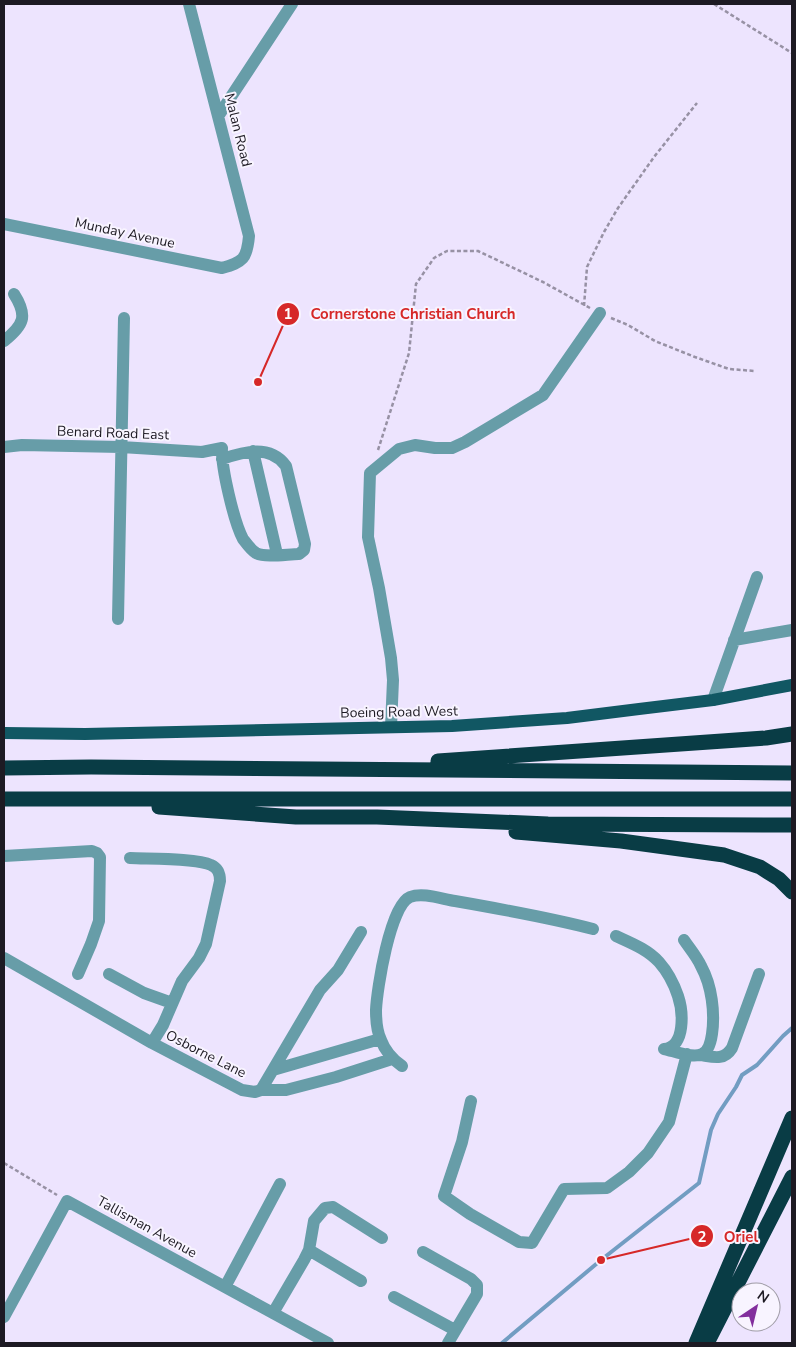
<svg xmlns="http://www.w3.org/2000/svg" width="796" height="1347" viewBox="0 0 796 1347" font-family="'Nunito Sans',sans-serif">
<rect width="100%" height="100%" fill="#ede4fe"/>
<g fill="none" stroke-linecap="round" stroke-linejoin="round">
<!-- stream -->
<path stroke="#729dc2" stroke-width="4" d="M502,1343L601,1260L699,1183L711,1130L718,1114L736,1087L742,1075L757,1065L783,1036L792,1028"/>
<!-- path -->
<path stroke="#9791a4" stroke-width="2.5" stroke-dasharray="4 2.5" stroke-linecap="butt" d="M714,4L792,53
M584,306L587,267L604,232L618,208L654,157L697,103
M611,318L628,325L655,341L695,357L729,369L755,371
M378,450L409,353L416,284L434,258L447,251H478L543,282L590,308
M4,1163L57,1195"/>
<!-- minor -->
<path stroke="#679da8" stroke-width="12" d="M219,115L292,4
M4,224L222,268C243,262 247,259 249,236L189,4
M4,341C24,325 28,316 14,294
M4,447L22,445L121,447L202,452L222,448C221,467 234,522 243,539C246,543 251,550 256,553C265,558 288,554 299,554L304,550L305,544L286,466C270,444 243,452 222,459
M253,451L277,554
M118,619L124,318
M734,640L792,630
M713,700L757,577
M391,727L393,680L391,658L379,588L368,537L370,473L399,449L415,445L435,448H452L465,442L543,395L600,313
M4,856L92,851L97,853L100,857L99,921L91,944L78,974
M130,858C148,859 197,858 211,865C218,868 220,873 220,881L206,944L199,958L182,981L163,1025L152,1043
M616,936C631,943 647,949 659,962C667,971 674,984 678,996C683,1011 686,1047 664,1049
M4,958L152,1043L242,1090L255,1092L261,1090H286L336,1077L392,1059
M109,974L144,993L172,1003
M664,1049C674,1051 693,1059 702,1054C709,1051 711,1041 712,1034C715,1013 712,986 701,966C697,957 690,949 684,940
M701,1055C713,1057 724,1061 732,1048L759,974
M402,1066C392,1059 385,1051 381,1040C377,1032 376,1019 376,1010C377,989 390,905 410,897C423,892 442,899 455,901C501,909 547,917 593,929
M273,1070L380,1039
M261,1090L320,990L338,970L361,932
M471,1101L462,1142L444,1196L470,1214L519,1242L532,1243L564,1189L607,1188L629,1172L648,1153L669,1122L687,1054
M309,1250L361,1281
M423,1252L471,1279L477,1285V1294L448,1343
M225,1287L280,1184
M394,1297L455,1330
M273,1313L304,1260L309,1250L314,1221L325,1208L333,1207L382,1238
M4,1317L67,1201L328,1343"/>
<!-- major -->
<path stroke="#115763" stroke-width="12" d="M4,733L85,734L452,726L567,718L639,709L713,700L792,685"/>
<!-- highway -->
<path stroke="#093c45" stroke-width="15" d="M438,761L766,738L792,734
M4,768L91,767L792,773
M4,799H792
M159,807L296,817H377L548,824L792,825
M516,832L621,841L724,855L760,867L779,879L792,892
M696,1343L792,1118
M707,1343L792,1177"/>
</g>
<g text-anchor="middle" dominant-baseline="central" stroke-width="4" stroke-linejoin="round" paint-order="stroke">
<!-- street labels -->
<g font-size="14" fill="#1d1a23" stroke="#f8f4ff">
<text transform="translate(238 130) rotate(76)">Malan Road</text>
<text transform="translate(125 233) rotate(12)">Munday Avenue</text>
<text transform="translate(113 433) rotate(2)">Benard Road East</text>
<text transform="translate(399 712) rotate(-1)">Boeing Road West</text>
<text transform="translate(206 1054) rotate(27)">Osborne Lane</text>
<text transform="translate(147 1227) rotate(29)">Tallisman Avenue</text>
</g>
</g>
<!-- callouts -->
<path fill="none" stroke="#d62828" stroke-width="2" d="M258 382L288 314M601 1260L702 1236"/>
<g fill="#d62828" stroke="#f8f4ff" stroke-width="2">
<circle cx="258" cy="382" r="5"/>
<circle cx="601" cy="1260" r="5"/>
<circle cx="288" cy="314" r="12"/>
<circle cx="702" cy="1236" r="12"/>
</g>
<g font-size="15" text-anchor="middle" font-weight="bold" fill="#fff">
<text x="288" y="319">1</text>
<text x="702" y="1242">2</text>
</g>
<g font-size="15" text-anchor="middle" font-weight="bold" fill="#d62828" stroke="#f8f4ff" stroke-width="4" stroke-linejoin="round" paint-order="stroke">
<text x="413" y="319">Cornerstone Christian Church</text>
<text x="741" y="1242">Oriel</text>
</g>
<!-- border -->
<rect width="796" height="1347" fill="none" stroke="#1d1a23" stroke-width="10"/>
<!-- north arrow -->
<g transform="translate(756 1307) rotate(35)"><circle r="24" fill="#f8f4ff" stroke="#a09da7"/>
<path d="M0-4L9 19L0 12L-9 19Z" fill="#822e9d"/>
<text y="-8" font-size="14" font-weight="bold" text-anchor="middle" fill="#1d1a23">N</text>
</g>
</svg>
